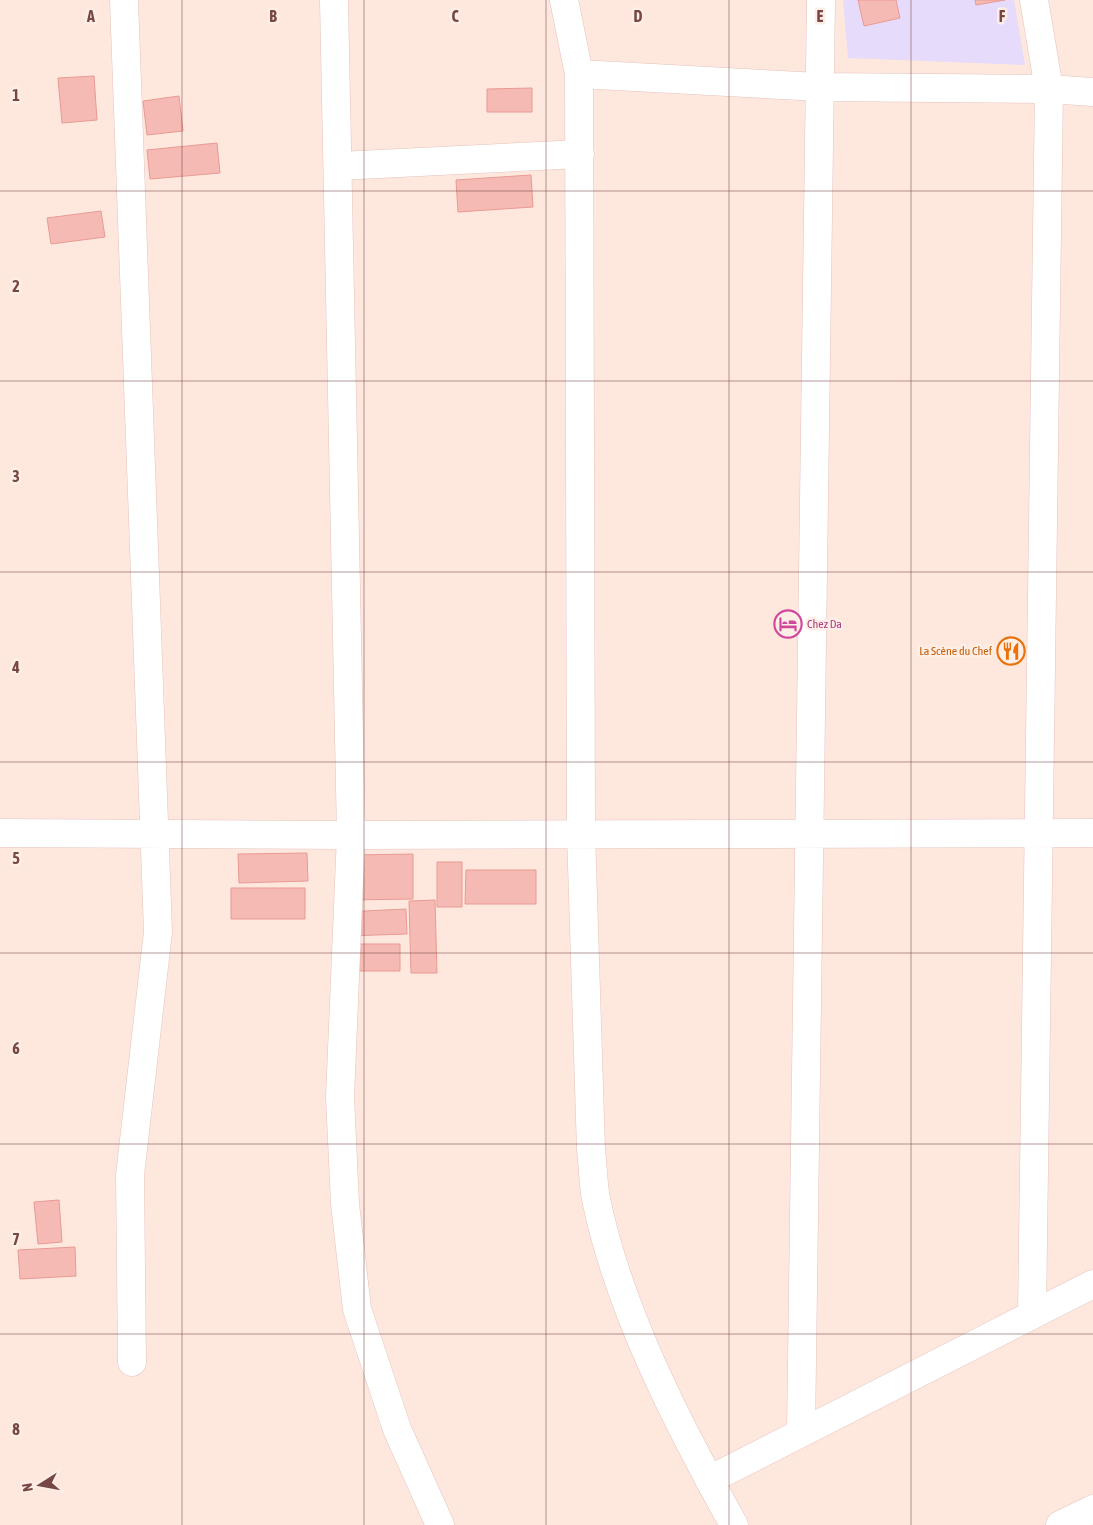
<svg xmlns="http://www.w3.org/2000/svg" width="1093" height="1525" viewBox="0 0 1093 1525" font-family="'Asap Condensed',sans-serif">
<rect width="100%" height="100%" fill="#fee8de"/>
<!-- education -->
<path fill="#e6dbfa" d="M843,0H1014L1025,65L848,58Z"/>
<!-- building -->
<path fill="#f6bab4" stroke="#e99a93" d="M858,0H896L900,18L864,26Z
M975,0H1005L976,5Z
M94,76L97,120L62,123L58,78Z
M532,88V112H487V89Z
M179,96L183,131L147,135L143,101Z
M217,143L220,173L150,179L147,150Z
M531,175L533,207L458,212L456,180Z
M101,211L105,237L51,244L47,218Z
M307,853L308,881L239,883L238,854Z
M413,854V899L351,900V855Z
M437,862H462V907H437Z
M466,870H536V904H465Z
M231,888H305V919H231Z
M435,900L437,973H411L409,901Z
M406,909L407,934L345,936L344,912Z
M348,944H400V971H348Z
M59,1200L62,1242L38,1244L34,1202Z
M75,1247L76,1276L20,1279L18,1250Z"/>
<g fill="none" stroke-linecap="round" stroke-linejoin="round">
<!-- minor casing -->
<g stroke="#e4c3bd" stroke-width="29">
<path id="minor" d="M124,0L158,932L130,1175L132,1362
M334,0L351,835L340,1097L345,1204L357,1309L397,1429L440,1525
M564,0L579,74L581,833L591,1150C593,1166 593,1184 596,1199C619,1311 679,1426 734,1525
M579,74L819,87L1049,89L1093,92
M339,166L580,154
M0,833L351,835L1093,833
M1032,1315L1049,89L1034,0
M801,1432L821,0
M709,1480L1093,1284
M1060,1525L1093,1509"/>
</g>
<!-- minor -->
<use href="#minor" stroke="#fff" stroke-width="28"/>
</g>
<!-- grid -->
<path fill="none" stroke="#764745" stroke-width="1" stroke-opacity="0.55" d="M182,0V1525M364,0V1525M546,0V1525M729,0V1525M911,0V1525M0,191H1093M0,381H1093M0,572H1093M0,762H1093M0,953H1093M0,1144H1093M0,1334H1093"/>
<!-- icons -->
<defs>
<g id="hotel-ring" transform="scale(1.4375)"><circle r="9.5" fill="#ffeee6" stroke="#d1479c" stroke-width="1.5"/><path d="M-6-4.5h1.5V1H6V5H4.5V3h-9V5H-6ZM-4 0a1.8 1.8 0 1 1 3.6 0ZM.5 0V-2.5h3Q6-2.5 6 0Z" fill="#d1479c"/></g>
<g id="restaurant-ring" transform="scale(1.4375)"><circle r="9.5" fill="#ffeee6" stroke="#e8710a" stroke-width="1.5"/><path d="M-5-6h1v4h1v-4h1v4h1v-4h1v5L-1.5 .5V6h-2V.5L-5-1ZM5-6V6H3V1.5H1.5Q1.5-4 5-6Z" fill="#e8710a"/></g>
</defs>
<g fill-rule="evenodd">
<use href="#hotel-ring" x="788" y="624"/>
<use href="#restaurant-ring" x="1011" y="651"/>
</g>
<g text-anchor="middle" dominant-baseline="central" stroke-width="5" stroke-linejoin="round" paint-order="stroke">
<!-- hotel labels -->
<g font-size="12" fill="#b23c85" stroke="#ffeee6" text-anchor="start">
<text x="807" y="624">Chez Da</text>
</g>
<!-- food labels -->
<g font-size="12" fill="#c56008" stroke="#ffeee6" text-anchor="end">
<text x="992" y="651">La Scène du Chef</text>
</g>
</g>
<g font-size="16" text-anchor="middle" font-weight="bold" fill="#764745" stroke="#ffeee6" stroke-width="5" stroke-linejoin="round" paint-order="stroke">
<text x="91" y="22">A</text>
<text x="273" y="22">B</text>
<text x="455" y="22">C</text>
<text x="638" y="22">D</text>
<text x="820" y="22">E</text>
<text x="1002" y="22">F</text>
<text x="16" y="101">1</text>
<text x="16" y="292">2</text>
<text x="16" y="482">3</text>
<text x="16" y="673">4</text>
<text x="16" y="864">5</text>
<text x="16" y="1054">6</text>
<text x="16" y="1245">7</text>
<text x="16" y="1435">8</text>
</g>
<!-- north arrow -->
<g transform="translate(40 1485) rotate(259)" stroke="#ffeee6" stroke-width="4" paint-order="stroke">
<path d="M0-4L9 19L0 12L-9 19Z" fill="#764745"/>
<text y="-8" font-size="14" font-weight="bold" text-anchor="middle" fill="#764745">N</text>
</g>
</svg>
